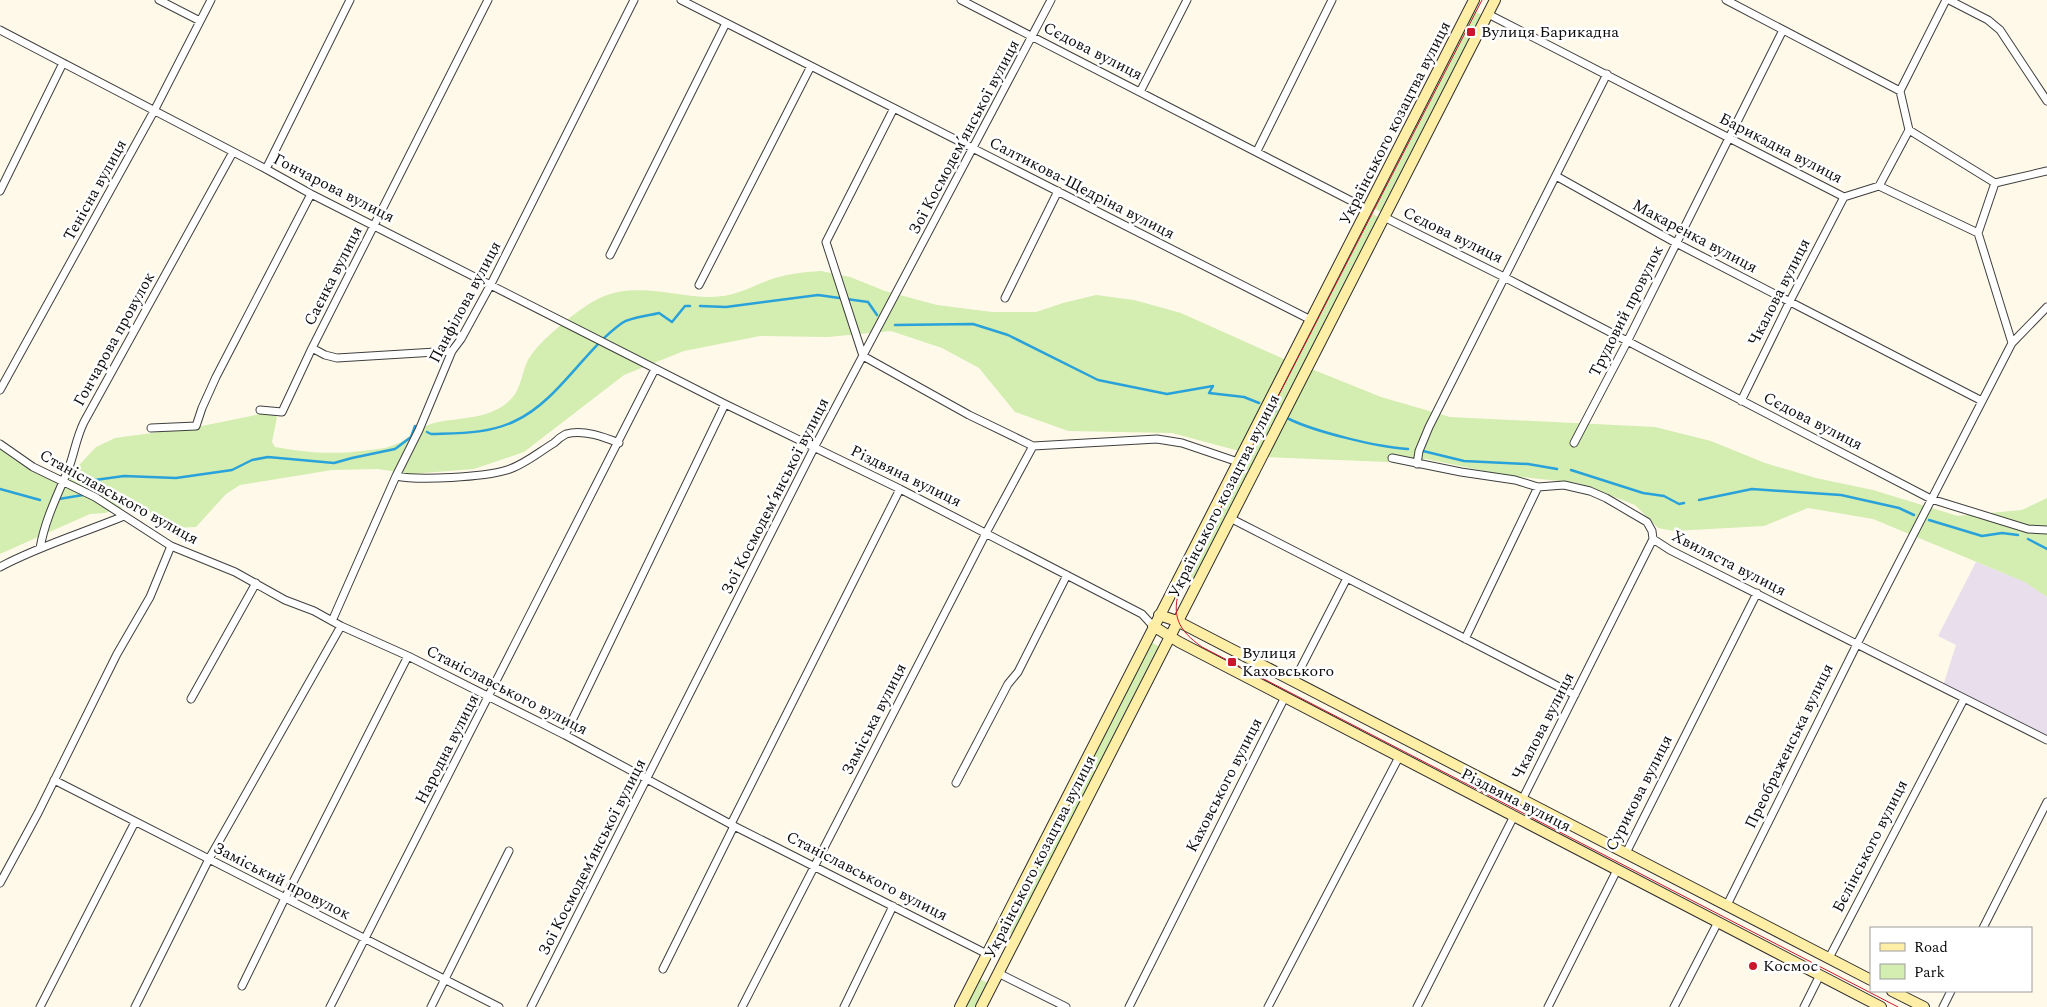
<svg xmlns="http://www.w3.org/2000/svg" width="2047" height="1007" viewBox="0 0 2047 1007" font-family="Spectral,serif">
<rect width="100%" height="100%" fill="#fff9ea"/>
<!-- industrial -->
<path fill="#e9dfec" d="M1976,562L2026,582L2047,597V738L1943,686L1956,645L1938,636Z"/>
<!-- green -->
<path fill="#d4edb0" d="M1472,10L1484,16L1383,213L1371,207Z
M1369,212L1380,218L1192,585L1181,579Z
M821,271L850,277L885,291L937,305L992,312H1036L1063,303L1096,295L1134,300L1181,313L1286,360L1239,451L1172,433L1068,431L1015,412L979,368L942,348L891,331L828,337L760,336L684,351L624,375L524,452L474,469L410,474L378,469L332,470L240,485L226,494L196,527L174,528L135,503L105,513L90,514L0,554V445L54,480L66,479L96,447L115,438L197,427L270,412L277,417L272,442L275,447C309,453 335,455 369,450C376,449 384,449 391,446C407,442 418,427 434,423C461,417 492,420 512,398C521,389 522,371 528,360C537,342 584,304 602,297C638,282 674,297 711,297C733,297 749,288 769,280C786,274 803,272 821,271Z
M1309,368L1381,397L1450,417L1655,427L1711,441L1765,463L1816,478L1873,490L1958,516L2022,510L2047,498V597L2025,582L1873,519L1808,508L1764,526L1674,531L1658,528L1635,505L1578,483L1504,475L1426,459L1387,462L1263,457Z
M1148,641L1160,647L1014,935L1003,929Z
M978,978L988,983L976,1007H963Z"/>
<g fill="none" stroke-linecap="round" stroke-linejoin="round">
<!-- stream -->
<path stroke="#29a1da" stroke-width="2.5" d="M700,306L726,307L818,295L868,302L877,315
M895,325L973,324L1008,335L1098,380L1167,394L1213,386L1209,393L1244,397L1259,403
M1273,410L1275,411
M1289,419C1316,432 1377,447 1408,449
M427,432L431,434C460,433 488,434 515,421C558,401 583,351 622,323C631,317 648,316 659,313L672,322L685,306H690
M1423,451L1464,461L1528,464L1557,469
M1571,470L1643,493L1664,496L1679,504L1684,503
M90,486L95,480L124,476L176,478L232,470L252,460L268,457L334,463L352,458L395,449L411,437L415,426
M0,489L40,500
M59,499L83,495
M1699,500L1752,489L1841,495L1899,508L1914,515
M1929,520L1982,536L2002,533L2018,535
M2028,539L2047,549"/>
<!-- street casing -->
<g stroke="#3f3f3f" stroke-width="9">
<path id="street" d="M159,0L200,21
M681,0L1311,320
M961,0L1367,209
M1726,0L1900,91L1909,130L1995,183L2047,171
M1949,0L1988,20L2000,30L2047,101
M1488,14L1844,197L1879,186L1978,233L2012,343
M0,30L266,169L311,194L725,404L900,489L1142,614L1153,626
M1900,91L1946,0
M1140,92L1187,0
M1257,151L1332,0
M266,169L350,0
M1556,176L1676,243L1982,401
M1879,186L1909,130
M0,191L63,63
M1384,217L1504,277L1931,499L2028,529L2047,530
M1978,233L1995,183
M610,255L726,23
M699,285L811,66
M1005,298L1058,191
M312,348L325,355L337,358L452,351
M863,356L969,415L1033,446L1157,439L1182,443L1238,462
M863,356L826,242L894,108
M0,390L154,111L211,0
M1741,401L1790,301L1844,197
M260,410L282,412L312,348L488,0
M151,428L196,426L202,408L216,377L311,194
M1574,443L1627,342L1783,30
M0,444L33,467L95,497L171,546L235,572L285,600L314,611L341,626L408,656L565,735L734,826L987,954
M1392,458L1461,472L1515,480L1538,487L1564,485L1590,491L1606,498L1647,522L1652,531L1653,539L1670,550L2047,740
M1417,464L1419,451L1429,427L1607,74
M396,476C419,481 484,477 507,470C524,465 539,452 554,443C557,440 562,436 566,434C583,429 604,437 619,443
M1230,518L1575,695
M40,548C45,520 57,496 68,470C74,455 76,438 84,422L233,152
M0,567C39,546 83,533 124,516
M332,621L396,476L419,430L452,351L461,339L491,284L634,0
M1465,639L1538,487
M1294,681L1347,578
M191,699L256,583
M565,735L725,404
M54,780L499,1007
M956,783L1008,684L1018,672L1067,575
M1522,800L1653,539
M731,824L900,489
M1626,853L1757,593
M0,883L38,813L117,654L150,597L171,546
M1727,905L1857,644L2012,343L2047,307
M1983,928L2047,802
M1829,958L1964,699
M663,969L734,826
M998,973L1066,1007
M242,986L285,898L408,656
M40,1007L135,822
M135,1007L209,859L341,626
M330,1007L655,369
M431,1007L509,851
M531,1007L814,448L1051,0
M742,1007L986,533L1033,446
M844,1007L893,906
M1129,1007L1285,697
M1268,1007L1399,757
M1417,1007L1514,816
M1548,1007L1617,870
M1674,1007L1718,922
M1804,1007L1820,975
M1943,1007L1951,991"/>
</g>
<!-- secondary casing -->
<g stroke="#2e2e2e" stroke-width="12">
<path id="secondary" d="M1159,615L1177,621L1871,980
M1153,626L1179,642L1881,1007
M1892,991L1924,1007
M960,1007L1474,0
M981,1007L1495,0"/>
</g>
<!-- street -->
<use href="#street" stroke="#fff" stroke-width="7"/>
<!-- secondary -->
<use href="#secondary" stroke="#ffeea5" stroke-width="10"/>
<!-- tram -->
<path stroke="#c9172c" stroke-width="1" d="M1482,0L1180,587C1171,616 1178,630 1202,647L1898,1007"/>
</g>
<!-- markers -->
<g fill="#c9172c" stroke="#fff" stroke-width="2">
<rect x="1466" y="27" width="10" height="10" rx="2.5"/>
<rect x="1227" y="657" width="10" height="10" rx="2.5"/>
<circle cx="1753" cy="966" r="5"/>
</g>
<g text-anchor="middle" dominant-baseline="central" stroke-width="5" stroke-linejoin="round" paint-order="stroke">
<!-- poi labels -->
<g font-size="16" fill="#0c0c0c" stroke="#fff" text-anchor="start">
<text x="1481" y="32">Вулиця Барикадна</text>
<text x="1242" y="653">Вулиця<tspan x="1242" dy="18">Каховського</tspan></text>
<text x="1763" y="966">Космос</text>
</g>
<!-- street labels -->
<g font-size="16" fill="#0c0c0c" stroke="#fff">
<text transform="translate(1093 51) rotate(27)">Сєдова вулиця</text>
<text transform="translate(1395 123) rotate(-63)">Українського козацтва вулиця</text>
<text transform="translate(964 137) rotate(-62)">Зої Космодем’янської вулиця</text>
<text transform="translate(1781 148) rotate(27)">Барикадна вулиця</text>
<text transform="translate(334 188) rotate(27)">Гончарова вулиця</text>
<text transform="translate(1082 188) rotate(27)">Салтикова-Щедріна вулиця</text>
<text transform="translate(95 190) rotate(-61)">Тенісна вулиця</text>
<text transform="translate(1453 235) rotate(26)">Сєдова вулиця</text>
<text transform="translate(1695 236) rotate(28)">Макаренка вулиця</text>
<text transform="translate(333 276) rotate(-63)">Саєнка вулиця</text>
<text transform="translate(1779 292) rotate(-63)">Чкалова вулиця</text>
<text transform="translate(465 302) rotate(-62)">Панфілова вулиця</text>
<text transform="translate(1626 311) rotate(-63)">Трудовий провулок</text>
<text transform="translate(114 339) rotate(-61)">Гончарова провулок</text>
<text transform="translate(1813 421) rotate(27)">Сєдова вулиця</text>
<text transform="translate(906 476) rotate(26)">Різдвяна вулиця</text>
<text transform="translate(775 496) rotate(-63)">Зої Космодем’янської вулиця</text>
<text transform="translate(1224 496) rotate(-63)">Українського козацтва вулиця</text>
<text transform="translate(119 497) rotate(29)">Станіславського вулиця</text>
<text transform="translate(1729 563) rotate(27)">Хвиляста вулиця</text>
<text transform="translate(507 690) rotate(27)">Станіславського вулиця</text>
<text transform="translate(874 719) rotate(-63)">Заміська вулиця</text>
<text transform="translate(1543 726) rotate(-63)">Чкалова вулиця</text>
<text transform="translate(1789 746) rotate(-64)">Преображенська вулиця</text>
<text transform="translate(447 749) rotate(-63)">Народна вулиця</text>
<text transform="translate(1224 785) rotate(-63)">Каховського вулиця</text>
<text transform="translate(1639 793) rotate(-63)">Сурикова вулиця</text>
<text transform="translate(1516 800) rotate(27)">Різдвяна вулиця</text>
<text transform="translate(1870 846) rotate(-63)">Бєлінського вулиця</text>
<text transform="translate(592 857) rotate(-63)">Зої Космодем’янської вулиця</text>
<text transform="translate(1040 857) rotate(-63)">Українського козацтва вулиця</text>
<text transform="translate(867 876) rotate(27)">Станіславського вулиця</text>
<text transform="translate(282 881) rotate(27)">Заміський провулок</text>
</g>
</g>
<!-- legend -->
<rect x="1870" y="927" width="162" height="65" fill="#ffffff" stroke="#9e9e9e"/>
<rect x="1880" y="943" width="25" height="8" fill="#ffeea5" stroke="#9e9e9e"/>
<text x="1914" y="952" font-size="15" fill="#0c0c0c">Road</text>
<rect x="1880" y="964" width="25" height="15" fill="#d4edb0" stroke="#9e9e9e"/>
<text x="1914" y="977" font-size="15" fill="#0c0c0c">Park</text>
</svg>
